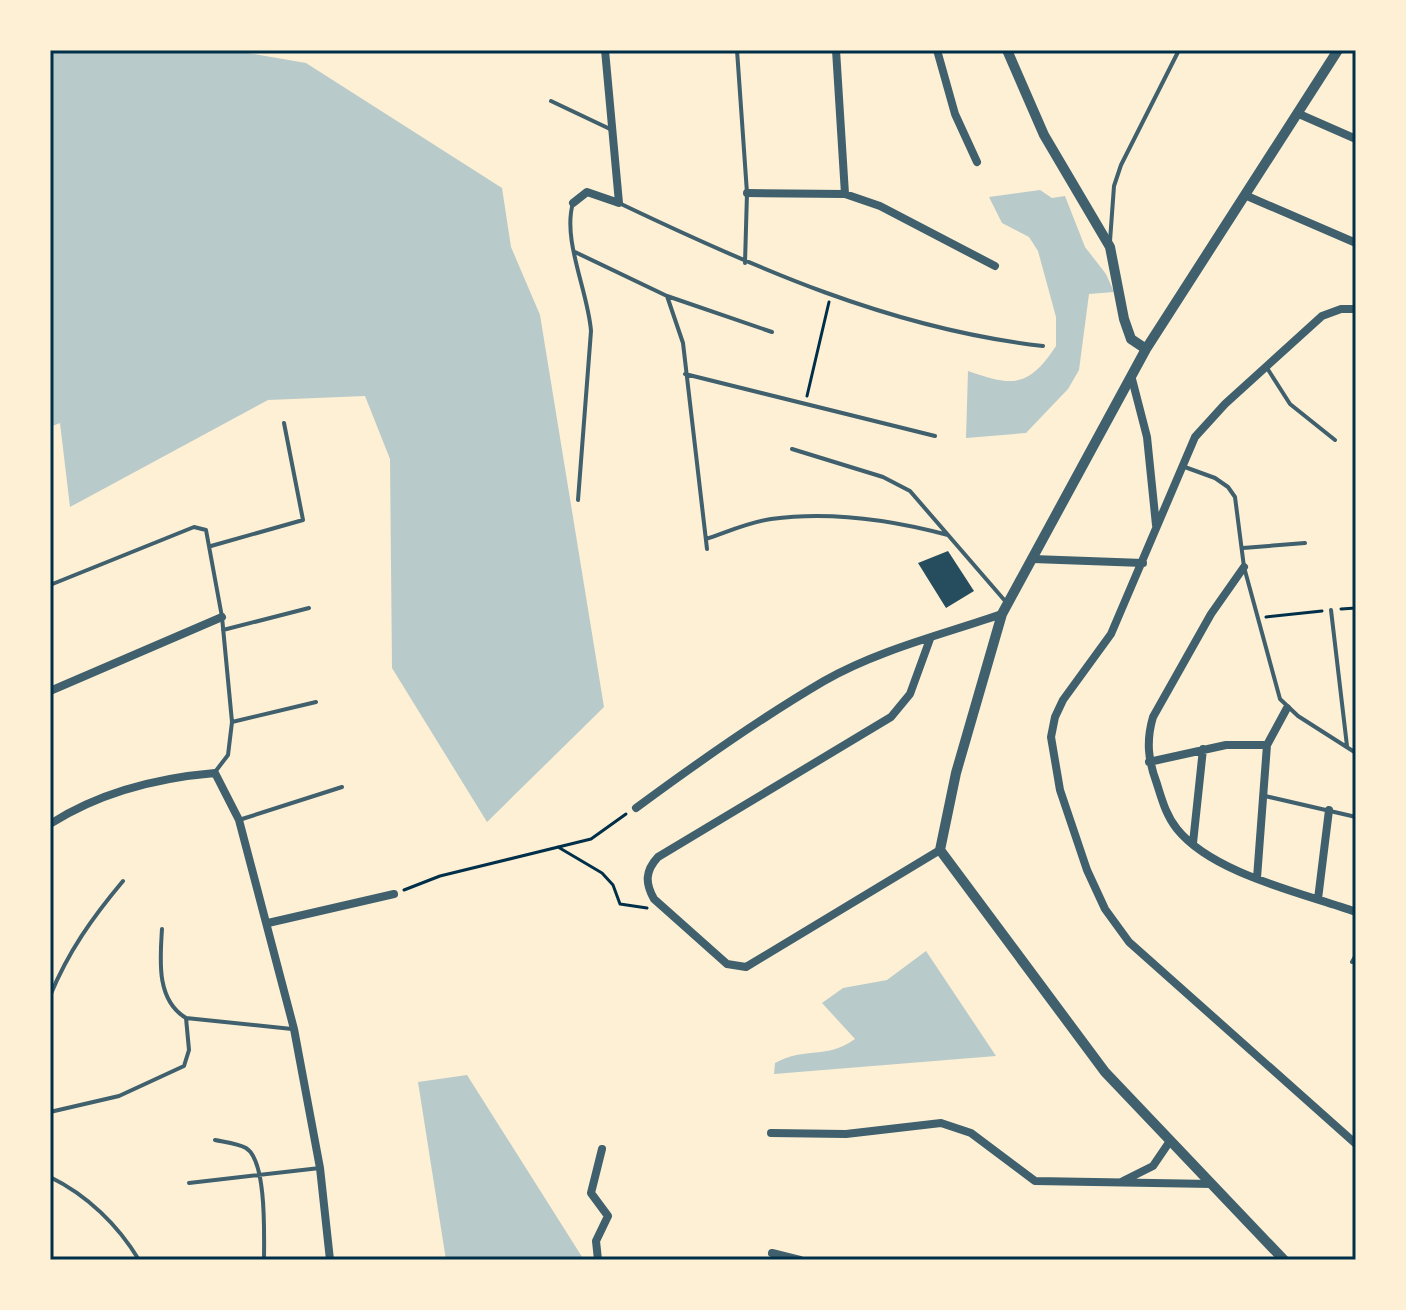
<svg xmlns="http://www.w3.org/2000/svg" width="1406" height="1310" viewBox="0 0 1406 1310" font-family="Montserrat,sans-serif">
<rect width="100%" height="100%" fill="#fdf0d5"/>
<!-- green -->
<path fill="#b9caca" d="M50,50H230L306,63L502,188L511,247L540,315L604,707L487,822L392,668L390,459L365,396L268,400L70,507L60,423L50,427Z
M1040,190L1052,198L1065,196L1085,247L1106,274L1114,292L1089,294L1079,370L1068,389L1026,433L966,438L968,371C1011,386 1028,389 1056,346V317L1038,251L1029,237L1002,223L989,197Z
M926,951L996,1056L774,1074L775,1063C806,1046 826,1060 855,1039L822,1003L843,988L887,980Z
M467,1075L584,1260H446L418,1082Z"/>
<!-- building -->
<path fill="#264d5e" d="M948,551L974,591L946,608L918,563Z"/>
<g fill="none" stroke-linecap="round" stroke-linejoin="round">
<!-- path -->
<path stroke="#003049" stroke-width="3" d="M807,396L829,302
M1341,609L1356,608
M1266,617L1322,611
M558,847L602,873L613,885L620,904L647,908
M404,890L440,876L591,839L626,814"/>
<!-- service -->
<path stroke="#3f606c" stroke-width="4" d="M737,50L747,193L745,263
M551,101L610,129
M573,203C562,240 588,291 591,331L578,500
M619,203C755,268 892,329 1043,346
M1110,241L1114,186L1121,165L1179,50
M575,252L667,296L772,332
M667,296L683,343L707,549
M1267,368L1290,404L1335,440
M685,374L935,436
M792,449L883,477L910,491L1006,602
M1182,466L1215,478L1228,487L1235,497L1244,567L1280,699L1298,716L1356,753
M706,539C727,532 749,522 771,519C829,511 892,520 948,535
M211,546L303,520L284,423
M1243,548L1305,543
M50,585L194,527L206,530L222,617L232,722L228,755L215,772
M1331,610L1347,746
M223,630L309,608
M232,722L316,702
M1265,796L1356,817
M239,820L342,787
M162,929C160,960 156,1000 186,1018
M1352,962L1356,955
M50,996C68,952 92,918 123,881
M50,1112L119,1096L184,1066L189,1050L186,1018L292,1029
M215,1140C224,1142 237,1143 246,1148C267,1161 264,1236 264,1260
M50,1177C87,1195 118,1225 139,1260
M189,1183L320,1168"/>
<!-- minor -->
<path stroke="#3f606c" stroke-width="8" d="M836,50L845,194
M937,50L955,114L977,162
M1299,114L1356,139
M747,193L845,194L880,206L995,266
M1247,196L1356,243
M573,203L587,192L619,203L605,50
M1356,309H1341L1322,316L1225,404L1195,437L1111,634L1063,700L1055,717L1051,737L1060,790L1087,870L1105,909L1129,942L1356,1144
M1132,379L1147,437L1156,525
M1033,559L1143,563
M1244,567L1211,614L1153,717C1146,741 1148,760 1157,784C1162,800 1166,815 1177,829C1213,874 1303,893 1356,912
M930,639L910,694L891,717L658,857C645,871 645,883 654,899L727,964L746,967L940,850
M50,691L222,617
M1149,762L1226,745H1267L1287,708
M636,808C697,763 759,719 824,681C878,650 944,634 1002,614
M50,824C100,792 156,778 215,773L239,820L294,1029L320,1168L330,1260
M1193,843L1203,749
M1257,878L1267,745
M1318,899L1329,810
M268,923L394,894
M771,1133L846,1134L941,1123L971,1133L1035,1181L1212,1184
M1123,1181L1153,1166L1170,1141
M772,1253L800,1260
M598,1260L596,1241L608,1216L591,1193L602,1149"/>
<!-- tertiary -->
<path stroke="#3f606c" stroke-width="10" d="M1007,50L1044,135L1110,247L1124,319L1131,339L1146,349
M1284,1260L1105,1072L940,850L956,773L1002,614L1146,349L1338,50"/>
</g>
<!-- border -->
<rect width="1406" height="1310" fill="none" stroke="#fdf0d5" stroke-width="104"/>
<rect x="52" y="52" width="1302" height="1206" fill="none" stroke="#003049" stroke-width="3"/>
</svg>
